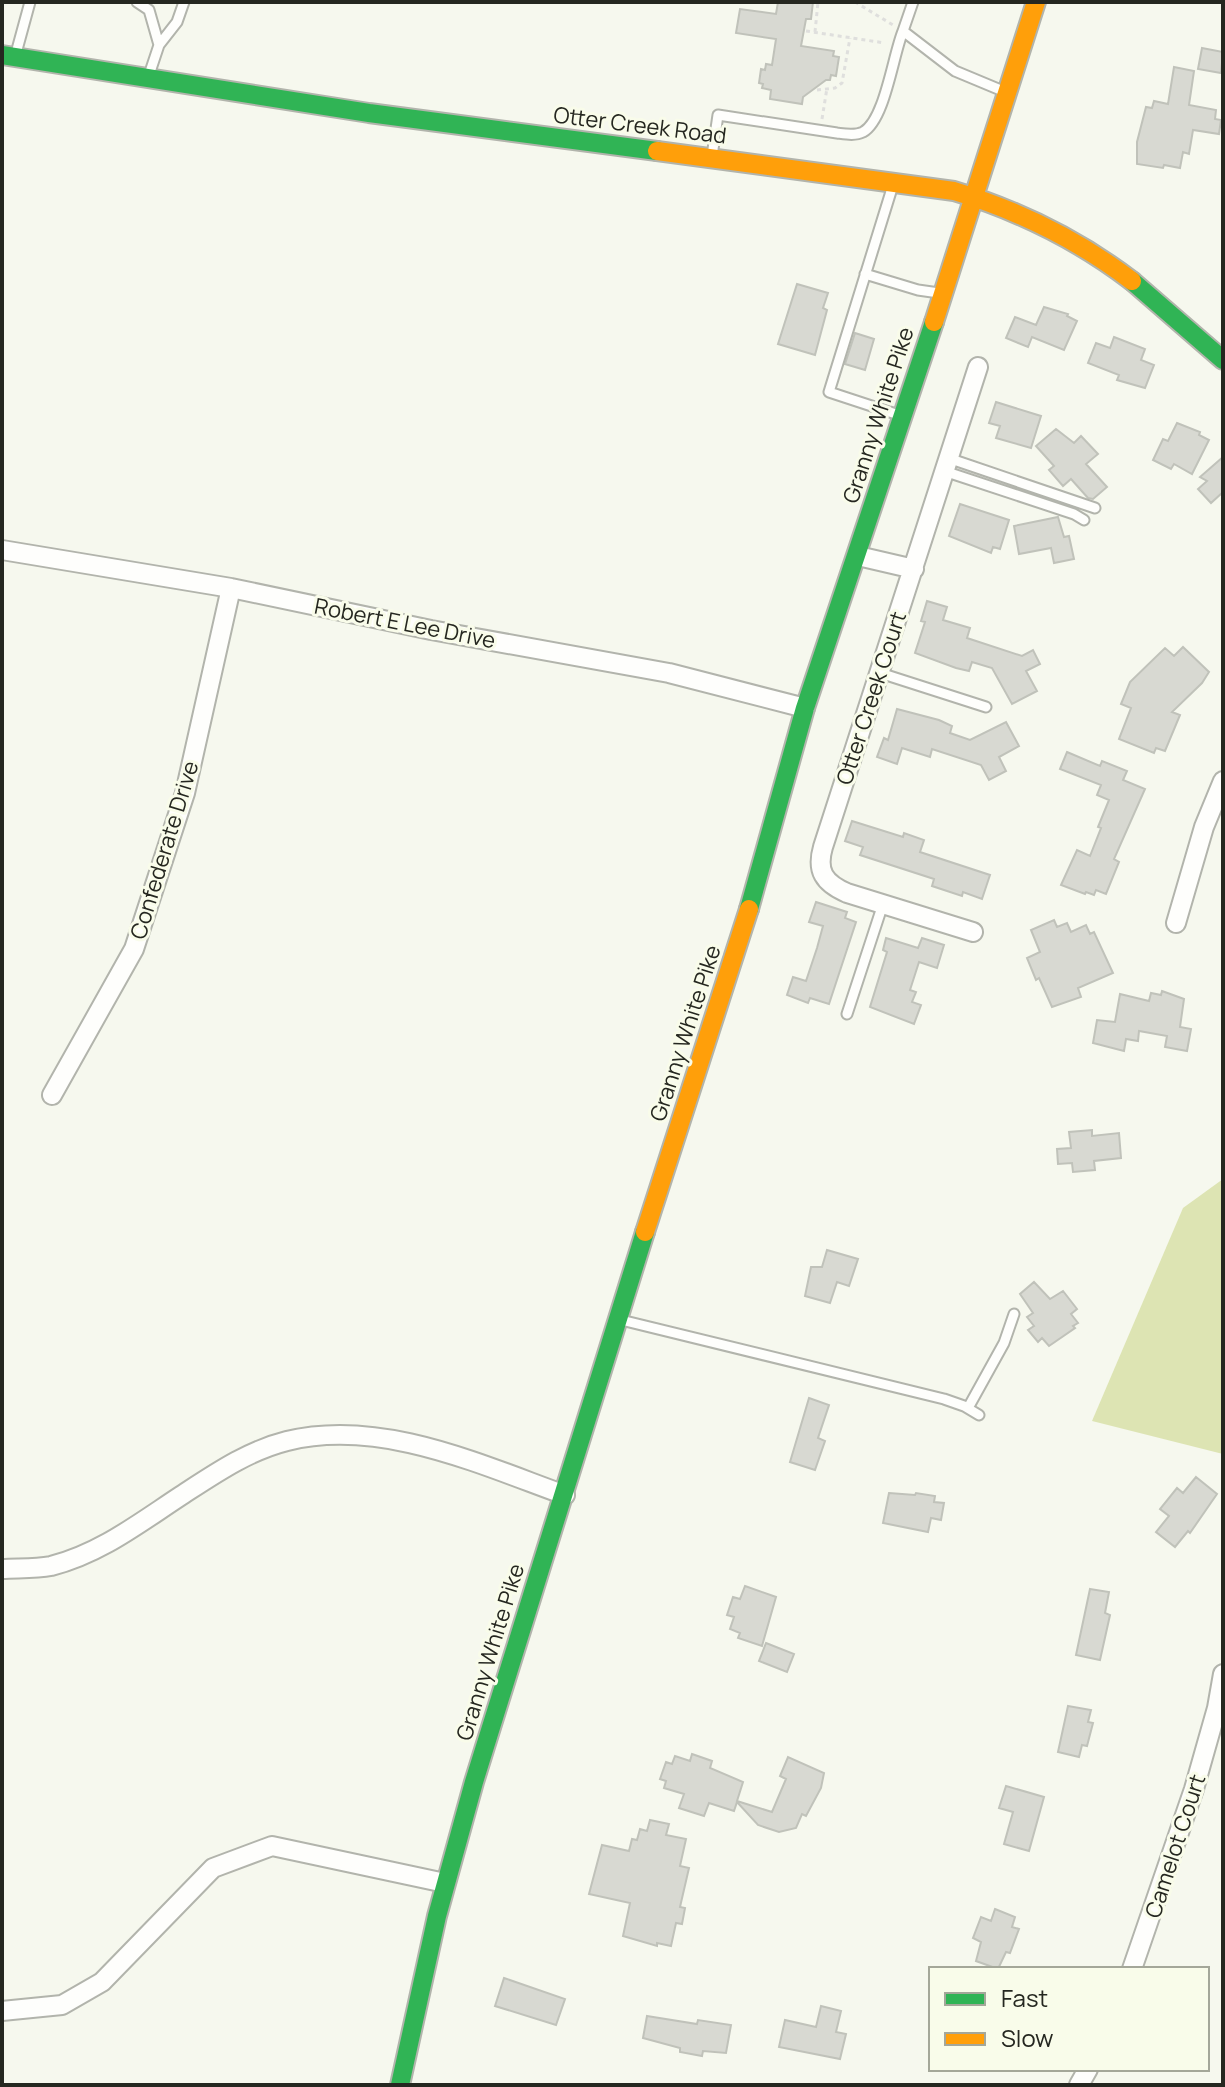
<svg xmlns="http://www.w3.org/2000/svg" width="1225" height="2087" viewBox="0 0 1225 2087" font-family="Manrope,sans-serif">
<rect width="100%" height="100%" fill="#f6f8ee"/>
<!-- green -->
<path fill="#dde4b3" d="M1223,1179V1454L1092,1421L1183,1208Z"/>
<!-- building -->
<path fill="#d8d9d2" stroke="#c0c2ba" stroke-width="2" d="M778,2H813L811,19H806L801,46L834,51L833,56L839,57L836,76L831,75L830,80H826L803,97L802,104L770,99L771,90L762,88L763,84L759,83L761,69L765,70L766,64L772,65L776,39L736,33L740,9L776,14Z
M1202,48L1223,52L1221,73L1198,69Z
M1174,67L1194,71L1189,105L1216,110L1215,119L1221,120L1219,134L1193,130L1189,154L1183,152L1180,168L1164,165L1163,168L1137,164V142L1146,107L1152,108L1154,101L1168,104Z
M797,284L828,293L823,308L827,310L815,355L778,344Z
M1044,307L1068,314L1067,316L1077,321L1064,350L1032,337L1028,347L1006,338L1015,317L1036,325Z
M855,333L874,339L865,370L845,364Z
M1114,337L1145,349L1141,360L1154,365L1145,388L1117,380L1119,375L1088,363L1096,343L1110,348Z
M996,402L1041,416L1031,448L996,438L1000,426L989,423Z
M1177,423L1200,432L1199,435L1209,440L1192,474L1174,464L1171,469L1153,460L1163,439L1168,441Z
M1056,429L1074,443L1081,436L1098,454L1086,464L1107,487L1093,499L1088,498L1071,479L1063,486L1049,470L1054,466L1036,446Z
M1223,457V492L1211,503L1198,489L1207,481L1200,477Z
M960,504L1009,520L1000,549L993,547L991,553L949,536Z
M1058,517L1064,537L1069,536L1074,559L1054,563L1051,548L1019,554L1014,526Z
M927,601L947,607L943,620L970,628L967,638L1022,656L1033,650L1040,664L1026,671L1037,691L1012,704L992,668L972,662L969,671L956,668L915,653L925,622L921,621Z
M1183,647L1209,672L1202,683L1172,712L1180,715L1165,751L1156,748L1154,753L1119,739L1131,708L1121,704L1130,682L1165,648L1174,656Z
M897,709L939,720L952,726L950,733L970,740L1006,722L1019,746L999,757L1006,771L989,780L981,765L932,749L930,757L902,748L897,764L877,757L884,738L888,740Z
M1067,752L1100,766L1102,761L1127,771L1123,780L1145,789L1114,859L1119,862L1106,894L1096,890L1094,895L1086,892L1085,894L1061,885L1077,850L1090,856L1101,828L1098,827L1109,800L1097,795L1101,785L1060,769Z
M852,821L903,837L904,833L924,840L920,852L990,875L982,899L963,892L962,896L932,886L934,879L860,855L863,847L845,841Z
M816,902L847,912L845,918L856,922L829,1004L810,998L808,1003L787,995L793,977L806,981L817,948L823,926L809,922Z
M1054,920L1057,927L1067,923L1071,932L1086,925L1090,934L1094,932L1113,973L1078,988L1081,997L1052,1007L1039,978L1036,980L1027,958L1040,952L1031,930Z
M886,938L918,948L922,938L944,945L937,968L919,962L910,990L916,992L912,1002L921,1005L914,1024L870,1007L887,952L883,950Z
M1162,991L1184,999L1180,1027L1191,1029L1187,1051L1165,1047L1167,1036L1139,1031L1138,1041L1126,1039L1124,1051L1093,1043L1097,1020L1115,1022L1120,994L1149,1001L1151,993L1161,995Z
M1092,1130V1136L1119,1133L1121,1158L1094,1161L1095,1170L1073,1172L1072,1163L1058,1164L1057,1149L1071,1148L1069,1132Z
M827,1250L858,1259L849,1286L837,1282L830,1303L805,1296L811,1267H822Z
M1034,1282L1050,1299L1063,1291L1077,1309L1071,1314L1078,1323L1073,1326L1075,1328L1049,1346L1042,1338L1038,1342L1028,1330L1034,1326L1027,1317L1033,1313L1020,1294Z
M809,1398L829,1405L818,1438L825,1441L815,1470L790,1462Z
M1196,1477L1217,1494L1190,1533L1188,1531L1175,1547L1156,1532L1169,1516L1160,1509L1177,1488L1183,1493Z
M889,1493L915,1495L916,1493L935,1496L934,1502L944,1503L941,1520L931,1518L928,1532L883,1523Z
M745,1586L776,1597L762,1646L738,1638L740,1633L730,1629L734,1617L727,1615L733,1597L740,1599Z
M1090,1589L1109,1592L1105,1613L1110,1615L1100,1660L1076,1655Z
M766,1643L794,1654L787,1672L759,1661Z
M1068,1706L1091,1710L1088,1722L1093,1723L1087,1746L1082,1745L1079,1757L1058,1752Z
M692,1754L712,1761L710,1768L743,1782L737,1801L772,1812L786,1779L780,1776L788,1757L824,1773L821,1788L806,1816L802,1814L796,1828L779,1832L758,1825L737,1802L734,1811L709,1803L704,1816L679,1808L684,1794L664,1788L666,1781L660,1779L666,1762L672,1764L675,1756L690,1761Z
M1006,1786L1044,1797L1029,1851L1004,1844L1013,1812L999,1808Z
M650,1820L669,1824L666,1835L686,1839L680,1866L689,1868L680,1907L685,1908L682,1924L676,1923L671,1946L657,1943V1946L623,1936L630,1903L589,1894L602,1845L629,1851L632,1839L637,1840L640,1829L647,1831Z
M995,1909L1015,1917L1012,1927L1019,1929L1010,1953L1006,1952L998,1969L976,1961L981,1942L973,1938L981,1917L991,1921Z
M504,1978L565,1999L556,2025L495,2006Z
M821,2006L841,2011L836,2032L846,2034L840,2059L779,2047L785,2020L816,2027Z
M647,2016L697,2024L698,2020L731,2025L726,2053L703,2051L702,2056L680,2052V2048L643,2038Z"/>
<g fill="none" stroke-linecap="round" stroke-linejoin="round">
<!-- lane casing -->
<g stroke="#b2b4ac" stroke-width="13">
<path id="lane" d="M137,2L149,10L159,45
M903,31L913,2
M15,57L30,2
M149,75L159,45L177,22L184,2
M712,156L718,115L837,133C845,134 855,136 863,132C885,120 893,55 903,31L955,71L1003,91
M893,185L829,392L902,416
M865,274L918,290L939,293
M948,458L1095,508
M944,471L1074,514L1084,520
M880,673L986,707
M847,1014L883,904
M621,1320L944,1399L964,1406L979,1415
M968,1408L1004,1343L1014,1314"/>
</g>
<!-- street casing -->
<g stroke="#b2b4ac" stroke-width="22">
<path id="street" d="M2,550L231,588L431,630L669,673L805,708
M858,556L914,569
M1176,923L1204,827L1223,781
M973,932L847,893C824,883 816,871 823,847L978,367
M52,1095L134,949L185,793L231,588
M2,1569C18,1568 35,1569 51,1566C99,1554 138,1524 179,1497C213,1475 247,1451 287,1441C380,1418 479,1464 565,1495
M1132,1969L1194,1789L1217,1708L1223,1674
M2,2011L62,2005L102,1982L213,1868L272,1846L445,1883
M1079,2085L1088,2069"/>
</g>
<!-- fast casing -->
<g stroke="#b2b4ac" stroke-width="22">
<path id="fast" d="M2,55L369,113L657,151
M1132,281L1223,360
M749,909L805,708L934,322
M400,2085L437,1916L474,1782L645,1232"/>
</g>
<!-- slow casing -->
<g stroke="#b2b4ac" stroke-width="22">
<path id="slow" d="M657,151L954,191C1020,211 1077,239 1132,281
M934,322L1036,2
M645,1232L749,909"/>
</g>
<!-- path -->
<path stroke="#dfdfdd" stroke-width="3" stroke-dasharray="4 4" stroke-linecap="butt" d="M855,2L893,25
M806,31L885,43
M815,32L818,2
M817,90L835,88L842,83L850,38
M822,119L827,88"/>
<!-- lane -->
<use href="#lane" stroke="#fefefc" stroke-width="9"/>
<!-- street -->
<use href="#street" stroke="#fefefc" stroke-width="18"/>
<!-- fast -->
<use href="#fast" stroke="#30b455" stroke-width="18"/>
<!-- slow -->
<use href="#slow" stroke="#ff9f0a" stroke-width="18"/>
</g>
<g text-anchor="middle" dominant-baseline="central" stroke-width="6" stroke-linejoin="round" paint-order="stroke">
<!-- street labels -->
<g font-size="22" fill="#252720" stroke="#f9fcea">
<text transform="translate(640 125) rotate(7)">Otter Creek Road</text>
<text transform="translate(878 415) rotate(-72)">Granny White Pike</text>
<text transform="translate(405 623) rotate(11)">Robert E Lee Drive</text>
<text transform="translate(871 698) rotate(-72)">Otter Creek Court</text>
<text transform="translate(164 850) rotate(-73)">Confederate Drive</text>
<text transform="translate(685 1033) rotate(-72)">Granny White Pike</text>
<text transform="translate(490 1652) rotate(-73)">Granny White Pike</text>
<text transform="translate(1175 1846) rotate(-72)">Camelot Court</text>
</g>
</g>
<!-- border -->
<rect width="1225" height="2087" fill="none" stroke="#252720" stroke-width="8"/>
<!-- legend -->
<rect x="929" y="1967" width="280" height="104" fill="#f9fcea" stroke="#a4a799" stroke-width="2"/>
<rect x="945" y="1993" width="40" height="12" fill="#30b455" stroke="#a4a799" stroke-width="2"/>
<text x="1001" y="2007" font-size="24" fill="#252720">Fast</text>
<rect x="945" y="2033" width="40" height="12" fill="#ff9f0a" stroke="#a4a799" stroke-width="2"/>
<text x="1001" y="2047" font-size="24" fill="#252720">Slow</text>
</svg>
